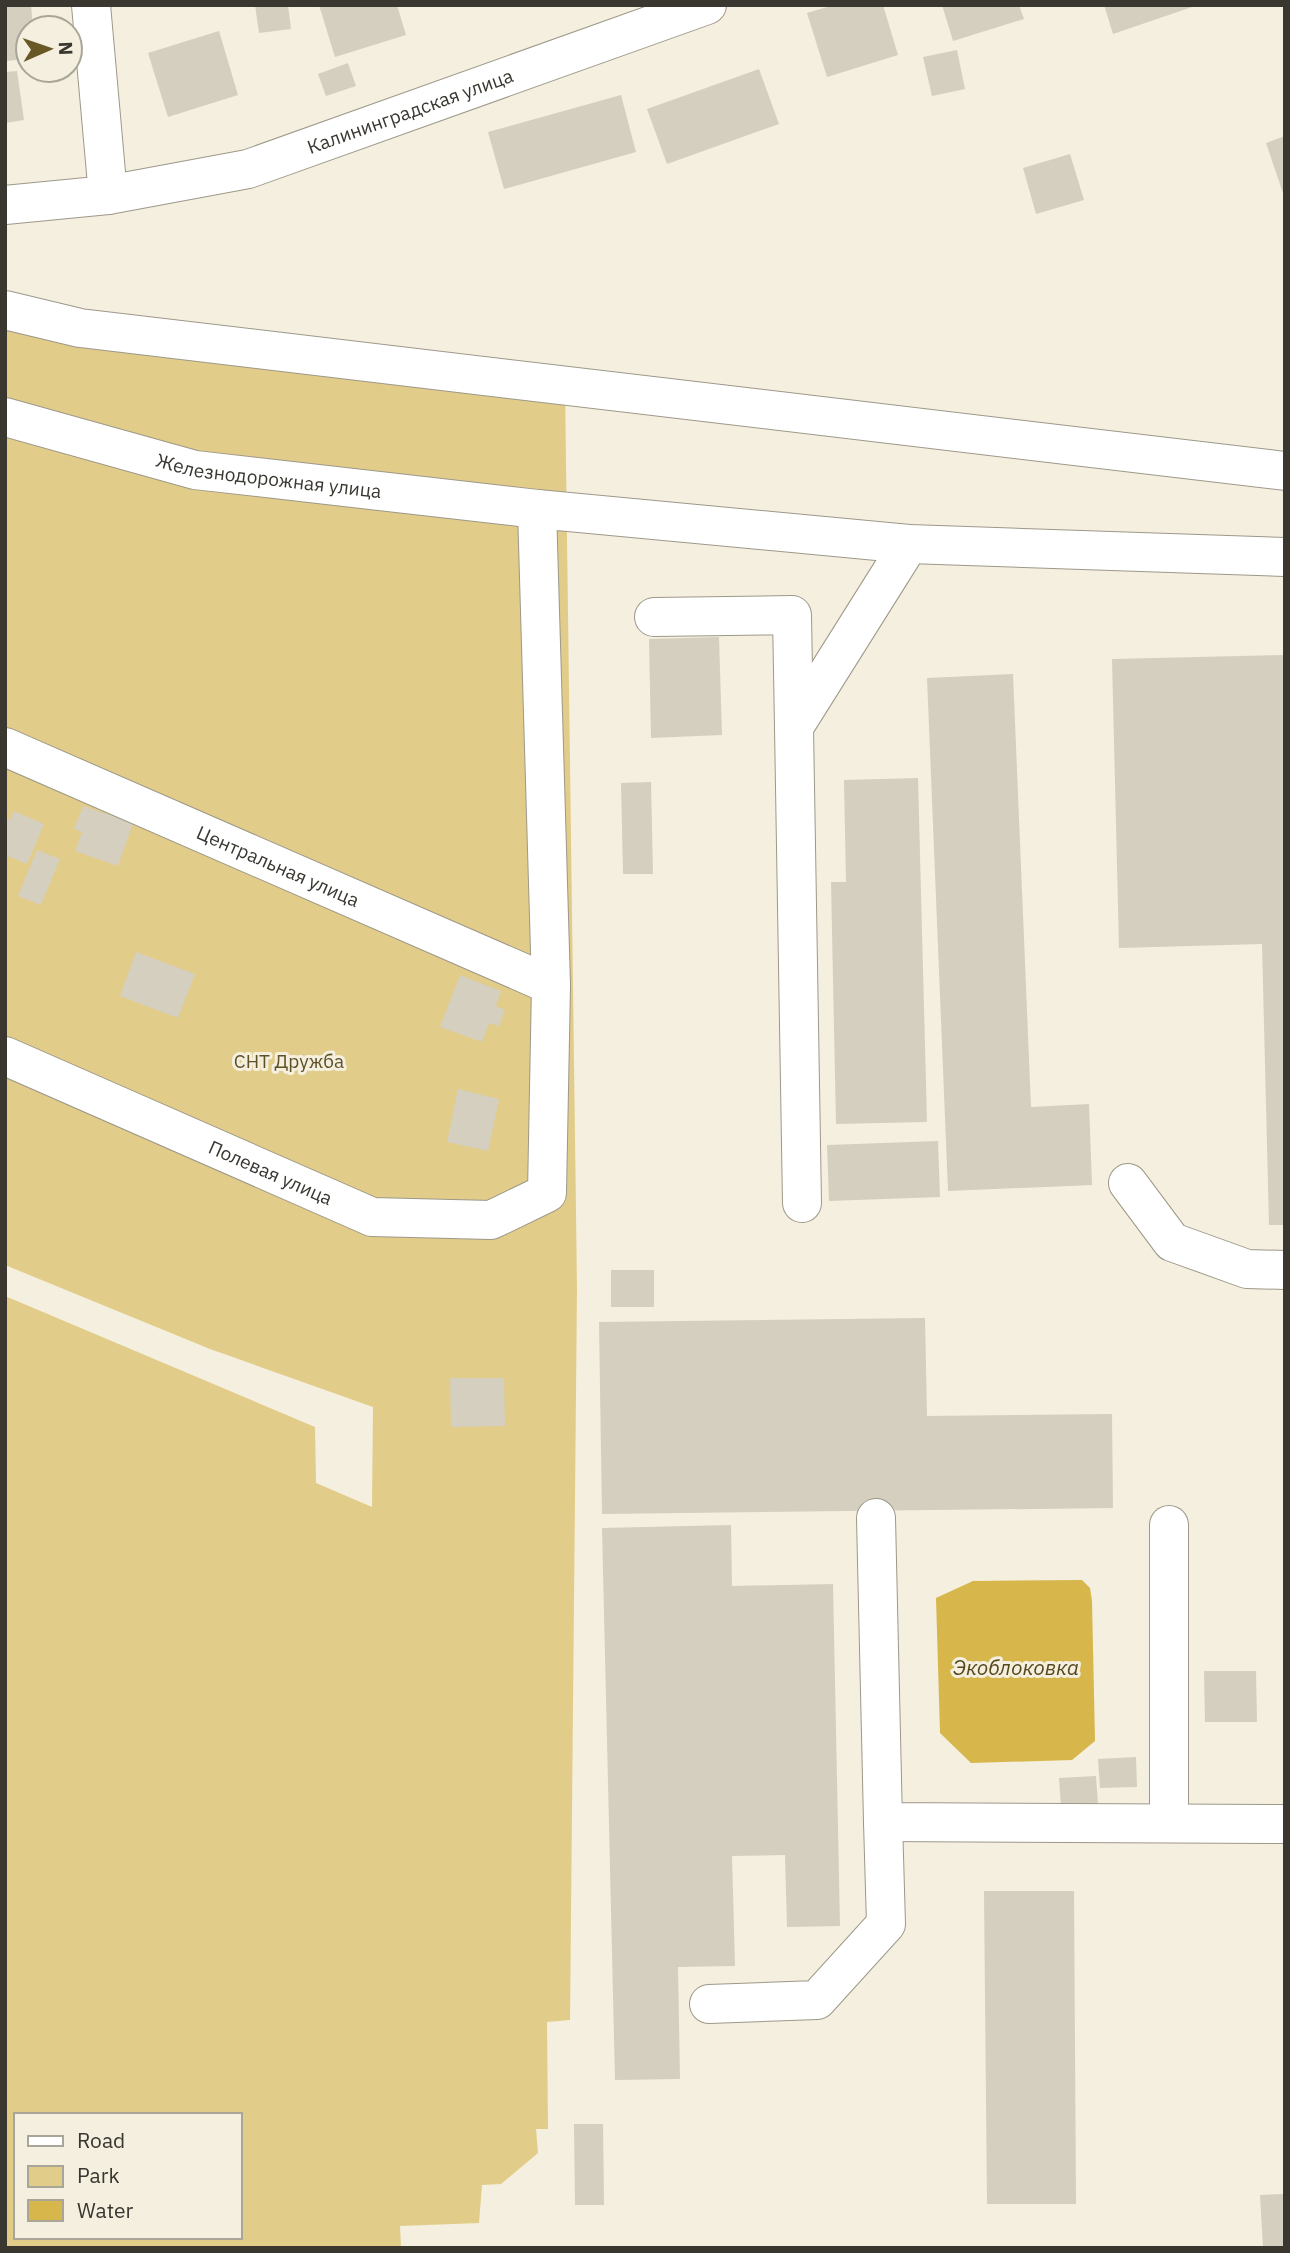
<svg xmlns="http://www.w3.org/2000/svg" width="1290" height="2253" viewBox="0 0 1290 2253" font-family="'IBM Plex Sans',sans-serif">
<rect width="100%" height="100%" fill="#f4efde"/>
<!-- green -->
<path fill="#e2cc89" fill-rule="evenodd" d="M5,296L565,388L577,1288L570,2020L547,2022L548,2129H536L538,2153L501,2184L482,2185L479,2223L400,2226L401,2248H5V1296L315,1427L316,1483L372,1507L373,1407L210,1349L5,1265ZM16,2115H240V2237H16Z"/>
<!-- water -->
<path fill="#d7b64c" d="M1082,1580L1090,1588L1092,1601L1095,1741L1072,1760L971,1763L940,1733L936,1598L973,1581Z"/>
<!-- building -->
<path fill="#d4cfbf" d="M5,5H31L33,28H28V59L5,61Z
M255,5H288L291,29L259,33Z
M319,5H397L406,35L335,57Z
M834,5H883L898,55L827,77L807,13Z
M942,5H1019L1024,19L953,41Z
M1104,5H1195V6L1113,34Z
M219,31L238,95L168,117L148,53Z
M957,50L965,89L932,96L923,57Z
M348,63L356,86L326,96L318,74Z
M759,69L779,124L667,164L647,109Z
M17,71L24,120L5,123V72Z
M621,95L636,152L504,189L488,132Z
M1285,136V196H1284L1266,143Z
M1070,154L1084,200L1036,214L1023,168Z
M719,637L722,735L651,738L649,639Z
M1285,655V1225H1269L1262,944L1119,948L1112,659Z
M1013,674L1031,1107L1089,1104L1092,1185L948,1191L927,678Z
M918,778L927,1122L836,1124L831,882H846L844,780Z
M651,782L653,874H623L621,783Z
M83,806L133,823L118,866L75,851L82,832L74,829Z
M14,811L44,824L27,864L5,855V818L10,820Z
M37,850L60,859L41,905L18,896Z
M136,952L195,974L178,1018L120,996Z
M460,975L501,991L496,1006L505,1010L499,1026L489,1023L482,1042L440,1027Z
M458,1089L499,1099L488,1151L447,1142Z
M938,1141L940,1197L829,1201L827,1145Z
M611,1270H654V1307H611Z
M925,1318L927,1416L1112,1414L1113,1508L602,1514L599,1322Z
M450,1378H504L505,1426L451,1427Z
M731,1525L732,1586L833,1584L840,1926L787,1927L785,1855L732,1856L735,1966L678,1967L680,2079L615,2080L602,1528Z
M1204,1671H1256L1257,1722H1205Z
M1136,1757L1137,1787L1100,1788L1098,1759Z
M1096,1776L1098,1805L1061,1807L1059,1778Z
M984,1891H1074L1076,2204H987Z
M574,2124H603L604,2205H575Z
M1285,2194V2248H1263L1260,2195Z"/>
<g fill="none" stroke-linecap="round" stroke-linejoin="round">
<!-- minor casing -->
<g stroke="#9d9889" stroke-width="40">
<g id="minor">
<path d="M91,5L108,195"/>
<path id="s1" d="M5,205L108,195L248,169L707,5"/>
<path d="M5,310L80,328L1285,471"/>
<path id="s2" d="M5,417L195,470L537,509"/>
<path d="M654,617L792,615L794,727"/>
<path id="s3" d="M5,747L551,985"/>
<path id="s4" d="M5,1056L372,1217L491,1220L547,1193L551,985L537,509L909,544L1285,557"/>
<path d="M1128,1183L1172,1242L1247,1269L1285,1270"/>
<path d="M802,1203L794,727L909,544"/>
<path d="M876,1518L883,1822L1285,1824"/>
<path d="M1169,1525V1823"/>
<path d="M709,2004L817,2000L886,1924L883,1822"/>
</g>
</g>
<!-- minor -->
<use href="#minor" stroke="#fff" stroke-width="38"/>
</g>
<g text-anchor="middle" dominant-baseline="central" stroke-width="6" stroke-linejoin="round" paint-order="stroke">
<!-- street labels -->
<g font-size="19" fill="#393730" stroke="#f4efde">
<text stroke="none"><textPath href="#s1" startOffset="418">Калининградская улица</textPath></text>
<text stroke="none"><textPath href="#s2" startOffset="271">Железнодорожная улица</textPath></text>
<text stroke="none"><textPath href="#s3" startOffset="298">Центральная улица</textPath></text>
<text stroke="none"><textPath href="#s4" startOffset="290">Полевая улица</textPath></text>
</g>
<!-- park labels -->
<g font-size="19" fill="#5f5126" stroke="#f4efde">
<text x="289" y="1061">СНТ Дружба</text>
</g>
<!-- water labels -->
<g font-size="21" font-style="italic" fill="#56481c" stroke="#f4efde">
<text x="1016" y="1667">Экоблоковка</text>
</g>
</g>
<!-- border -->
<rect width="1290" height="2253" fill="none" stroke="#393730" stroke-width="14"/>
<!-- legend -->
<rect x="14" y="2113" width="228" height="126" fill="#f4efde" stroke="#a9a598" stroke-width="2"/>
<rect x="28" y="2136" width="35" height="10" fill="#ffffff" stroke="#a9a598" stroke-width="2"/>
<text x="77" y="2148" font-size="21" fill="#393730">Road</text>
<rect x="28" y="2166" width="35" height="21" fill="#e2cc89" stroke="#a9a598" stroke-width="2"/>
<text x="77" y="2183" font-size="21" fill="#393730">Park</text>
<rect x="28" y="2200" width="35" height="21" fill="#d7b64c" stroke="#a9a598" stroke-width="2"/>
<text x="77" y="2218" font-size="21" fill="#393730">Water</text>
<!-- north arrow -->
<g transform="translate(49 49) rotate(88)"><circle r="33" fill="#f4efde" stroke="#a9a598" stroke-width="2"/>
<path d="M0-5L12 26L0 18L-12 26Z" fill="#685825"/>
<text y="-10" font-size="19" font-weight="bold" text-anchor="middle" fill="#393730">N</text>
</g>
</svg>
